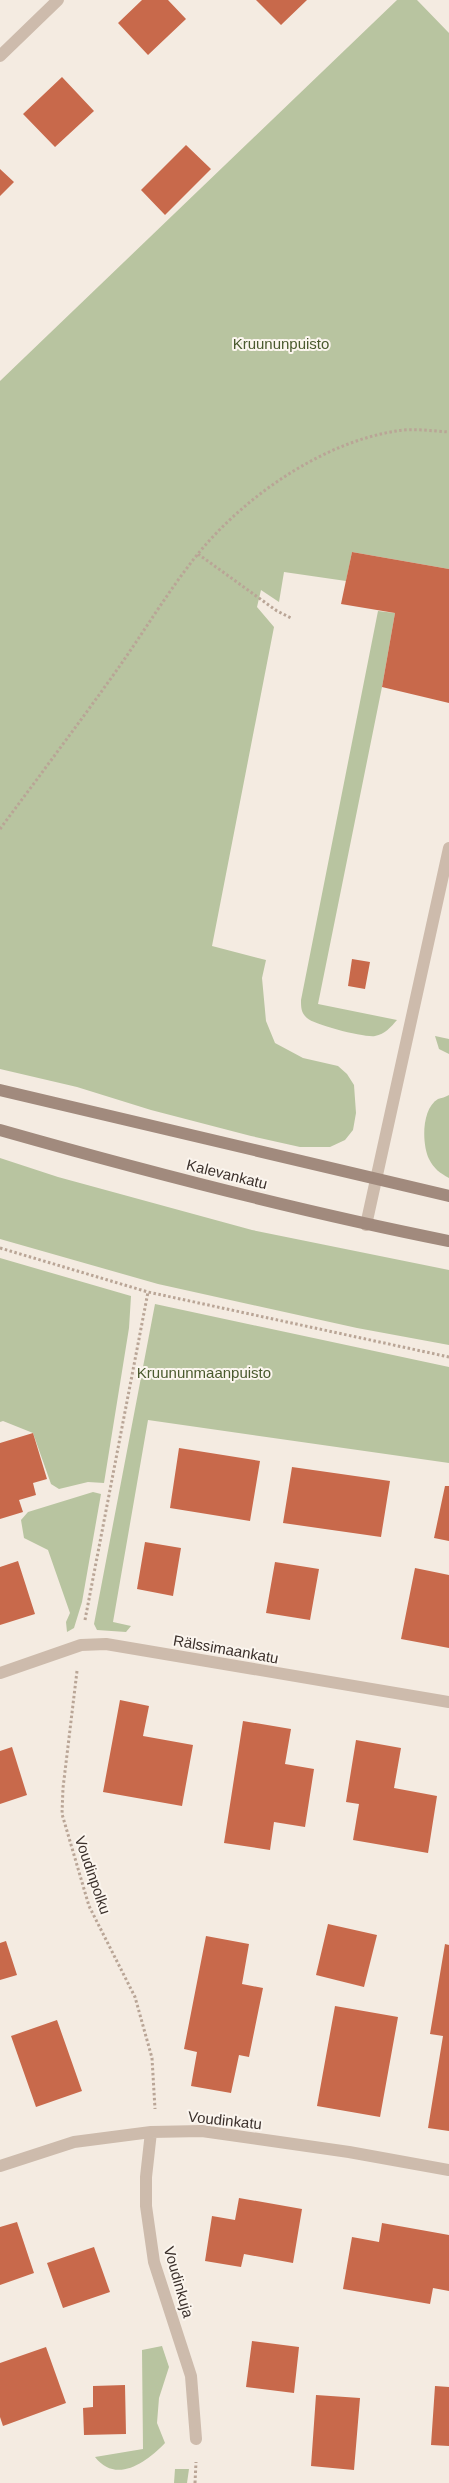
<svg xmlns="http://www.w3.org/2000/svg" width="449" height="2483" viewBox="0 0 449 2483" font-family="Arial,sans-serif">
<rect width="100%" height="100%" fill="#f4ebe1"/>
<!-- green -->
<path fill="#b8c4a0" d="M397,0H417L449,33V569L352,552L346,581L284,572L279,602L261,590L257,607L274,627L212,946L266,960L262,978L266,1021L275,1043L303,1058L338,1066L347,1074L354,1085L356,1113L353,1130L345,1140L330,1147H300L251,1136L151,1110L77,1087L0,1069V381Z
M378,611L395,613L382,687L318,1004L397,1020C391,1027 385,1034 375,1036C366,1038 314,1025 307,1018C301,1013 301,1007 301,1000Z
M435,1036L449,1039V1054L439,1049Z
M449,1095V1178C440,1173 434,1169 429,1159C422,1145 421,1109 438,1099C441,1098 446,1097 449,1095Z
M0,1158L58,1177L252,1230L449,1270V1345L357,1328L158,1284L0,1239Z
M0,1258L131,1296L129,1328L104,1483L88,1482L59,1489L51,1484L33,1433L3,1421L0,1422Z
M155,1304L449,1367V1463L148,1420L113,1622L131,1626L126,1632L97,1630L94,1624Z
M93,1492L101,1494L82,1602L74,1628L67,1632L66,1622L70,1613L48,1550L24,1538L21,1520L28,1512Z
M162,2346L169,2367L159,2398L157,2423L165,2443C144,2465 115,2483 95,2457L143,2449L142,2350Z
M175,2469H189L187,2483H174Z"/>
<!-- building -->
<path fill="#c8694b" d="M142,0H168L186,19L148,55L118,23Z
M256,0H307L281,25Z
M62,77L94,111L55,147L23,114Z
M186,145L211,169L165,215L141,190Z
M0,169L14,182L0,196Z
M352,552L449,569V703L382,687L395,613L341,604Z
M352,959L370,962L365,989L348,986Z
M33,1433L47,1479L33,1483L36,1495L19,1500L23,1512L0,1519V1443Z
M179,1448L260,1461L250,1521L170,1508Z
M292,1467L390,1481L381,1537L283,1523Z
M445,1486H449V1541L434,1538Z
M145,1542L181,1548L173,1596L137,1589Z
M18,1561L35,1614L0,1625V1567Z
M275,1562L319,1569L310,1620L266,1613Z
M415,1568L449,1575V1648L401,1639Z
M120,1700L149,1706L143,1736L193,1745L182,1806L103,1792Z
M243,1721L291,1729L285,1764L314,1769L305,1827L274,1822L270,1850L224,1843Z
M356,1740L401,1748L394,1788L437,1796L428,1853L353,1840L359,1804L346,1802Z
M12,1747L27,1795L0,1804V1751Z
M328,1924L377,1935L364,1987L316,1975Z
M206,1936L249,1944L242,1984L263,1988L249,2057L239,2055L231,2093L191,2086L197,2052L184,2049Z
M6,1941L17,1975L0,1980V1943Z
M445,1944L449,1945V2131L428,2128L443,2036L430,2034Z
M335,2006L398,2017L380,2117L317,2106Z
M57,2020L82,2091L36,2107L11,2036Z
M239,2198L302,2209L293,2263L244,2254L241,2267L205,2261L212,2216L235,2220Z
M17,2222L34,2273L0,2285V2227Z
M382,2223L449,2235V2291L433,2288L430,2304L343,2289L352,2237L379,2242Z
M94,2247L110,2292L63,2308L47,2263Z
M252,2341L299,2347L294,2393L246,2387Z
M46,2347L66,2403L3,2426L0,2417V2363Z
M125,2385L126,2434L84,2435L83,2408L93,2407V2386Z
M435,2386L449,2387V2446L431,2445Z
M316,2395L360,2398L354,2470L311,2466Z"/>
<g fill="none" stroke-linecap="round" stroke-linejoin="round">
<!-- path -->
<path stroke="#b9a596" stroke-width="3" stroke-dasharray="2.5 2.5" stroke-linecap="butt" d="M198,554L277,611L291,618
M0,829C40,775 80,722 119,667C145,630 169,590 197,555C244,497 321,443 396,431C412,428 433,431 449,432
M0,1248L148,1292L449,1357
M85,1620L148,1292
M77,1671L63,1788L62,1814L89,1906L135,1997L152,2058L155,2109
M195,2483L196,2462"/>
<!-- service -->
<path stroke="#cdbbac" stroke-width="12" d="M366,1225L449,848"/>
<!-- minor -->
<path stroke="#cdbbac" stroke-width="12" d="M0,56L58,0
M0,1673L81,1645L106,1644L449,1702
M151,2132L146,2177V2206L154,2262L191,2376L196,2439
M0,2166L74,2142L151,2132L202,2131L349,2152L449,2170"/>
<!-- secondary -->
<path stroke="#a18a7d" stroke-width="12" d="M0,1090L449,1196
M0,1130C148,1172 298,1211 449,1241"/>
</g>
<g text-anchor="middle" dominant-baseline="central" stroke-width="4" stroke-linejoin="round" paint-order="stroke">
<!-- park labels -->
<g font-size="15" fill="#4a5a2e" stroke="#fbf5ee">
<text x="281" y="343">Kruununpuisto</text>
<text x="204" y="1372">Kruununmaanpuisto</text>
</g>
<!-- street labels -->
<g font-size="15" fill="#3b302b" stroke="#fbf5ee">
<text transform="translate(227 1174) rotate(14)">Kalevankatu</text>
<text transform="translate(226 1649) rotate(10)">Rälssimaankatu</text>
<text transform="translate(93 1875) rotate(71)">Voudinpolku</text>
<text transform="translate(225 2120) rotate(6)">Voudinkatu</text>
<text transform="translate(179 2282) rotate(74)">Voudinkuja</text>
</g>
</g>
</svg>
